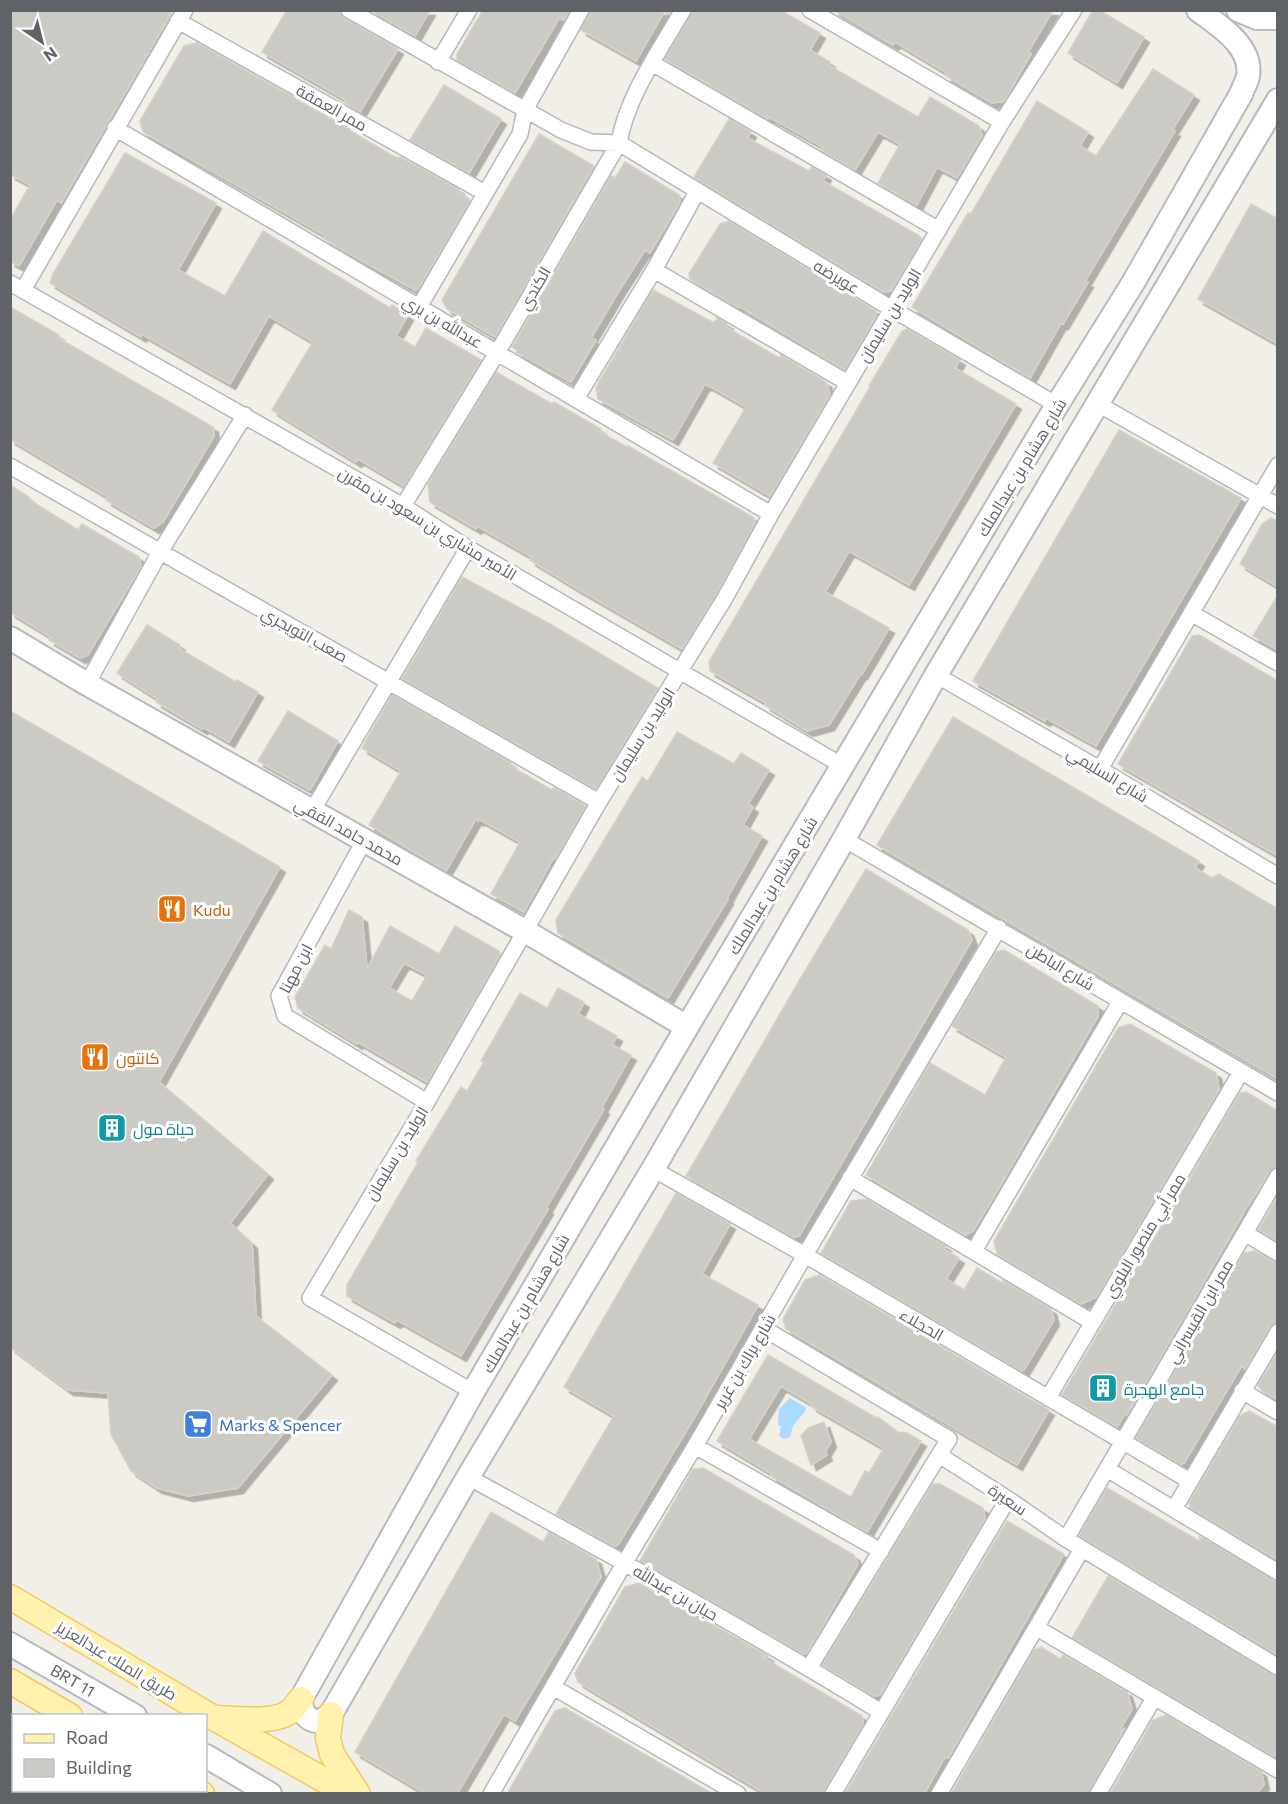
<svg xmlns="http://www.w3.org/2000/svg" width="1288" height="1804" viewBox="0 0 1288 1804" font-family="Commissioner,Cairo,sans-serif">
<defs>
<filter id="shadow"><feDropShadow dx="5.5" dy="5.5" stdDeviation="0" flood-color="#0004"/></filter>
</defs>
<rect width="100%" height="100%" fill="#f1efe8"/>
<!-- water -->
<path fill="#aadaff" d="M790,1398L805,1407L806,1410L793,1426L790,1437L784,1439L779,1436L781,1426L778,1425L779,1409Z"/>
<!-- building -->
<path fill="#cccac5" stroke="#d6d1c6" stroke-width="1.5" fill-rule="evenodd" filter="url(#shadow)" d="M10,10H173L61,203L57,200L19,266L10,261V220L30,185L10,174Z
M287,10H339L344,18L398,49L360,112L345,103L346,100L262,52Z
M370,10H430L415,36Z
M483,10H570L564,20L559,18L515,93L457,60V54Z
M591,10H671L669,14L664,12L636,61L581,30Z
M693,10H780L820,33L810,50L830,62L828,65L918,117L930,97L979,126L982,135L957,178L937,167L917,205L878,183L900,144L878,132L855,170L821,150L823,147L769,117L768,119L665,59Z
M834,10H1053L1028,52L1031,54L1004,101L992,103L946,76L947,73L895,42L893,45Z
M1093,10H1099L1144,37L1117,83L1068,53Z
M197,43L350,129L349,130L393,156L399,158L400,157L459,189L457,192L469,199V202L418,289L415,290L366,263L324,239L326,236L143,132L140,121L184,46Z
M1153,69L1194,95L1172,130L1175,131L1085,281L1088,282L1063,324L1061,323L1030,378L912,307L968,213L971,214L1037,101L1088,132L1080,146L1096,156Z
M444,85L501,119L469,173L410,140Z
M729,119L751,132L747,138L809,171L812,167L826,175L823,181L918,235L922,239L891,291L883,292L694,177Z
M539,134L594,166L495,337L447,309L442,300Z
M125,153L216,203L178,270L225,296L263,231L390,308L392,305L408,315L396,336L415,347L426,328L481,360L404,486L358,459L356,462L272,410L313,342L269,316L230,384L142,334L141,337L50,283L53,274Z
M625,162L679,195L680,202L650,253L645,250L620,289L591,338L596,340L571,382L516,352L517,350L512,347L611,176L615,178Z
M1251,204L1278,219V344L1198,299Z
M729,221L876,311V316L845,370L739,306L738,308L690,279L689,274L720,224Z
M653,290L714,323L717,318L728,324L726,327L779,358L781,355L826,382L830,394L770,496L713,463L746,407L713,388L705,384L673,440L598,399L596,387Z
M10,307L59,335L58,338L213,427L214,436L163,522L154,528L106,500L108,497L10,439Z
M907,329L960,360L955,368L1016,404L909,585L849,551L825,592L889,628L862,674L861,673L829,725L807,731L765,705L766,703L710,671L709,662L870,387L869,386L902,331Z
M496,372L552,404L554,402L601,429L600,432L627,447L628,446L753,517L755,523L717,593L682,649L576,588L530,560L532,557L477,526L476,529L430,502L428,484Z
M1119,430L1241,498L1096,746L1046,718L1045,721L973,681Z
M10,485L29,497L28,499L78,530L82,524L139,557L141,566L88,655L80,658L49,640L51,637L10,612Z
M1271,518L1278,521V587L1240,564L1262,524Z
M462,577L550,624L658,688L596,789L402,679Z
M1278,595V650L1253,636Z
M147,625L180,645L178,648L236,682L237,680L258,692L229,742L203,727L202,729L156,702L158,699L117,673Z
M1199,635L1278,681V856L1118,764L1192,636Z
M392,695L511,763L510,766L552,790L554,787L586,806L556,858L554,857L524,912L491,894L520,842L479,819L478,821L476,819L446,871L369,825L401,771L362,748Z
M10,711L280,867L159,1082L268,1174L230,1223L252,1243L256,1316L332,1375L238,1488L188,1496L157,1488L131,1471L111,1434L108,1393L68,1390L10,1347Z
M288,711L338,741L310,790L258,761Z
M953,717L1199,861L1195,868L1212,878L1219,874L1278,909V1079L877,845Z
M677,732L734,764L741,753L769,770L748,804L753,807L743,825L762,836L727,898L728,899L668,998L558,933L556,920L642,777L648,781Z
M866,869L968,930L972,940L799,1236L793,1237L686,1176L799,981Z
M349,910L362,917L367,969L390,926L439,954L455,926L499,951L500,955L427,1082L358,1042L357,1044L298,1008L295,997L325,945L331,949ZM404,963L427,975L412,1001L389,988Z
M1004,950L1098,1006V1016L990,1203L973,1231L965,1235L866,1175L930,1063L985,1095L1006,1057L952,1026L996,952Z
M558,988L584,1002L578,1014L617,1036L612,1045L631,1055L602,1107L604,1109L546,1208L548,1209L461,1356L397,1320L395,1323L347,1296V1285L418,1162L416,1161L461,1087L467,1091L484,1062L481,1061L520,993L547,1008Z
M1130,1024L1216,1073L1219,1089L1097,1297L1081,1304L997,1254L994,1241L1118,1028Z
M1246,1092L1278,1111V1166L1270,1171L1247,1207L1127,1415L1126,1412L1117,1427L1062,1395L1240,1093Z
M676,1193L730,1224L702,1274L758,1305L698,1411L618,1545L614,1546L556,1514L614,1416L564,1387Z
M1278,1196V1241L1258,1230Z
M866,1199L946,1246L942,1248L959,1258L946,1279L964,1290L977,1268L1004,1284L1003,1280L1051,1309L1054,1320L1024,1370L1021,1371L821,1253L851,1201Z
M1255,1251L1278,1263V1322L1270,1327L1245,1369L1242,1365L1184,1463L1180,1464L1136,1438L1244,1253Z
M819,1275L1049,1410L1017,1465L786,1329L783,1319L805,1280Z
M1278,1352V1400L1262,1391L1258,1385Z
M768,1355L878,1419V1417L898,1432L907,1433L921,1441L867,1532L771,1476L772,1474L717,1441ZM781,1386L812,1404L811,1406L884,1448L869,1473L865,1471L851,1497L749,1439Z
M1249,1411L1278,1427V1560L1190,1508L1189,1503L1240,1416Z
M824,1422L831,1442L825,1452L827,1455L811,1465L801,1436L808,1428Z
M703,1468L854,1555L858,1564L807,1653L803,1654L640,1561L693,1469Z
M933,1484H940L983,1508L985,1519L880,1695L873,1696L822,1665Z
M1107,1488L1201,1542L1199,1536L1278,1582V1655L1079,1536Z
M491,1512L543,1542L549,1532L596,1559L601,1577L515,1721L504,1714L457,1794H426L355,1752Z
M1007,1521L1064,1554L948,1758L945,1757L924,1794H845Z
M1108,1576L1278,1677V1755L1273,1756L1072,1638Z
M639,1583L768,1656L762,1657L862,1716L863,1724L823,1794H766L578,1682L575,1673L625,1587Z
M1041,1647L1060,1659L1063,1655L1127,1692L1132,1709L1119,1731L1124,1729L1088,1794H951L1034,1650Z
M565,1708L713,1794H507L555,1711Z
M1166,1715L1261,1771L1264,1784L1257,1794H1110L1153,1720Z"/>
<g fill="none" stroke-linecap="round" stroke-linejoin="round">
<!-- street casing -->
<g stroke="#b5b8bc" stroke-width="18">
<path id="street" d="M349,10L561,130L591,142L619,143L892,309L1057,405
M810,10L1002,122
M178,21L485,193
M438,62L469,10
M652,63L939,230
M115,128L771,514
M654,270L848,383
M10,283L403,506L468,548L843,766
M23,290L185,10
M419,307L520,134L525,110L581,10
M576,399L654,270L697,192
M1098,404L1278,506
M10,466L599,802
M403,506L497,353L619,143C626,98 660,50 683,10
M1191,613L1278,663
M936,675L1100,769L1278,876
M87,684L160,552L245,415
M1100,769L1278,465
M312,811L468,548
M365,839L279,996L285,1016L427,1102
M844,839C989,923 1133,1009 1278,1093
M653,1169L805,1255L1190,1481
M850,1178L1092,1322
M1245,1233L1278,1253
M974,1251L1120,1002
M763,1328L949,1439L939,1455L1008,1499L1066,1539L1278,1667
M1242,1391L1278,1412
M473,1392L310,1298L427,1102L599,802L725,598L771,514L1002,122L1074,10
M1048,1398L1241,1072
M695,1446L881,1551
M1107,1469L1278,1572
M468,1477C607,1553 746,1629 881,1712
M1174,1509L1278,1332
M1066,1539L1278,1176
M1037,1628L1278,1770
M809,1668L939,1455
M553,1687L738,1794
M491,1794L625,1562L695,1446L805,1255L999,928
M833,1794L1008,1499
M939,1794L1082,1549
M1098,1794L1154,1698"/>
</g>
<!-- secondary casing -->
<g stroke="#b6babf" stroke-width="26">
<path id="secondary" d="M1198,10C1218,25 1253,46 1248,76C1247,82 1243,88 1241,94L1133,283L1057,405L687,1027L473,1392L301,1699C301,1712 306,1720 320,1722L331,1714L468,1477L653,1169L844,839L936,675L1278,100
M1238,10L1257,18H1278
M10,638L87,684L525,931L687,1027
M10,1644L135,1716
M206,1756L270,1794"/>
</g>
<!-- primary casing -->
<g stroke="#f2c960" stroke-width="27">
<path id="primary" d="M10,1597L214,1718L349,1794
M10,1681L70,1716
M331,1714L328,1738L332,1754L358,1794
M218,1718C237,1719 277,1724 292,1710C295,1707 298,1702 301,1699
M197,1790L202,1794"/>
</g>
<!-- street -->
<use href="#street" stroke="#fff" stroke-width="15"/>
<!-- secondary -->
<use href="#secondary" stroke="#fff" stroke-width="22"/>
<!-- primary -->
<use href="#primary" stroke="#fff2af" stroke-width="24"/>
</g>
<!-- icons -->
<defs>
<g id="restaurant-square" transform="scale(1.5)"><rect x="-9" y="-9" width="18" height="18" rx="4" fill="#e8710a" stroke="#fff"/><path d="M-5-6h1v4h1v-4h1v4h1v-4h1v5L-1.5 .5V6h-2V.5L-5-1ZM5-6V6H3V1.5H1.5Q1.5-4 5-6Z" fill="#fff"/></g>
<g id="building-square" transform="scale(1.5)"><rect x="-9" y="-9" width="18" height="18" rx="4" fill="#0f9aa8" stroke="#fff"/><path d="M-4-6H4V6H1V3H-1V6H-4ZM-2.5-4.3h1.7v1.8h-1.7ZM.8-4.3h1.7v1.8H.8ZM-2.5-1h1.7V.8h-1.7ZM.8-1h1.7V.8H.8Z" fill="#fff"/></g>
<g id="supermarket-square" transform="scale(1.5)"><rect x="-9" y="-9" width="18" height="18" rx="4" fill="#3f7fe0" stroke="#fff"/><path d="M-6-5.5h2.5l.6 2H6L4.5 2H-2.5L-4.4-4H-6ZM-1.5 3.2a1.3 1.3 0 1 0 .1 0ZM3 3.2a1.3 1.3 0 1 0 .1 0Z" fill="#fff"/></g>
</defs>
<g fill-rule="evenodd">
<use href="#restaurant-square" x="172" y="909"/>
<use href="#restaurant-square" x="95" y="1057"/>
<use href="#building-square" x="112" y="1128"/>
<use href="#building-square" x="1103" y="1388"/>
<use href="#supermarket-square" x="198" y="1424"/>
</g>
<g text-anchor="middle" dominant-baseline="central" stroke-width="6" stroke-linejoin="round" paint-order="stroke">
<!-- street labels -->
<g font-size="16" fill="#5f6368" stroke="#fff">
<text transform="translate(332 107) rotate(29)">ممر العمقة</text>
<text transform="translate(837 276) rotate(31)">عويرضه</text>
<text transform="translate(534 288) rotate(-60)">الكندي</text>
<text transform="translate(889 315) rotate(-59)">الوليد بن سليمان</text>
<text transform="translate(443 321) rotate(30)">عبدالله بن بري</text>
<text transform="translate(1021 467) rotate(-59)">شارع هشام بن عبدالملك</text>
<text transform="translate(428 523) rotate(31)">الأمير مشاري بن سعود بن مقرن</text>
<text transform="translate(305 634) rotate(29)">صعب التويجري</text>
<text transform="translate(642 734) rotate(-58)">الوليد بن سليمان</text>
<text transform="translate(1108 774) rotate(31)">شارع السليمي</text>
<text transform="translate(349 831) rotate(29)">محمد حامد الفقي</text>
<text transform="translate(772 885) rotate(-59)">شارع هشام بن عبدالملك</text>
<text transform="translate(1061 966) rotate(31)">شارع الباطن</text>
<text transform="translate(295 968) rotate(-63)">ابن مهنا</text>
<text transform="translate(396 1153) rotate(-59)">الوليد بن سليمان</text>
<text transform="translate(1144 1235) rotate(-59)">ممر أبي منصور البلوي</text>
<text transform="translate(525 1303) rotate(-60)">شارع هشام بن عبدالملك</text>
<text transform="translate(1199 1311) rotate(-60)">ممر ابن القيسراني</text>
<text transform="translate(922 1324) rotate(30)">الحجلاء</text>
<text transform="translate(744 1361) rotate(-60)">شارع براك بن غرير</text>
<text transform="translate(1008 1499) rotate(34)">سعيرة</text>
<text transform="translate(676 1592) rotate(30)">حبان بن عبدالله</text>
<text transform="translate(117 1660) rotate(31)">طريق الملك عبدالعزيز</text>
<text transform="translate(73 1680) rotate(30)">BRT 11</text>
</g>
<!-- food labels -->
<g font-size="16" fill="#c56008" stroke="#fff" text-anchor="start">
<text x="193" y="909">Kudu</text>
<text x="116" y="1057">كانتون</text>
</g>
<!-- culture labels -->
<g font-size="16" fill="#0d838f" stroke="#fff" text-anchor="start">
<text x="133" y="1128">حياة مول</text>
<text x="1124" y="1388">جامع الهجرة</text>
</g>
<!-- shop labels -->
<g font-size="16" fill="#366cbe" stroke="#fff" text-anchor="start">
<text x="219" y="1424">Marks &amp; Spencer</text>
</g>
</g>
<!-- border -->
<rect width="1288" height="1804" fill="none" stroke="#5f6368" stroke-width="24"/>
<!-- legend -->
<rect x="12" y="1714" width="195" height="78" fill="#ffffff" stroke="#bfc1c3" stroke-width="1.5"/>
<rect x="24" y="1734" width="30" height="9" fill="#fff2af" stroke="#bfc1c3" stroke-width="1.5"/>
<text x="66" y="1744" font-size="18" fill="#5f6368">Road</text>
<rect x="24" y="1759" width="30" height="18" fill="#cccac5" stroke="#bfc1c3" stroke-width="1.5"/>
<text x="66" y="1774" font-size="18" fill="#5f6368">Building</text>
<!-- north arrow -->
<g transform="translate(42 42) rotate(145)" stroke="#ffffff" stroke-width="4.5" paint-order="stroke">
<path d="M0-4.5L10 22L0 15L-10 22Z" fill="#5f6368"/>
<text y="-9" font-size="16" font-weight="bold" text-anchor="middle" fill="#5f6368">N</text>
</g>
</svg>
